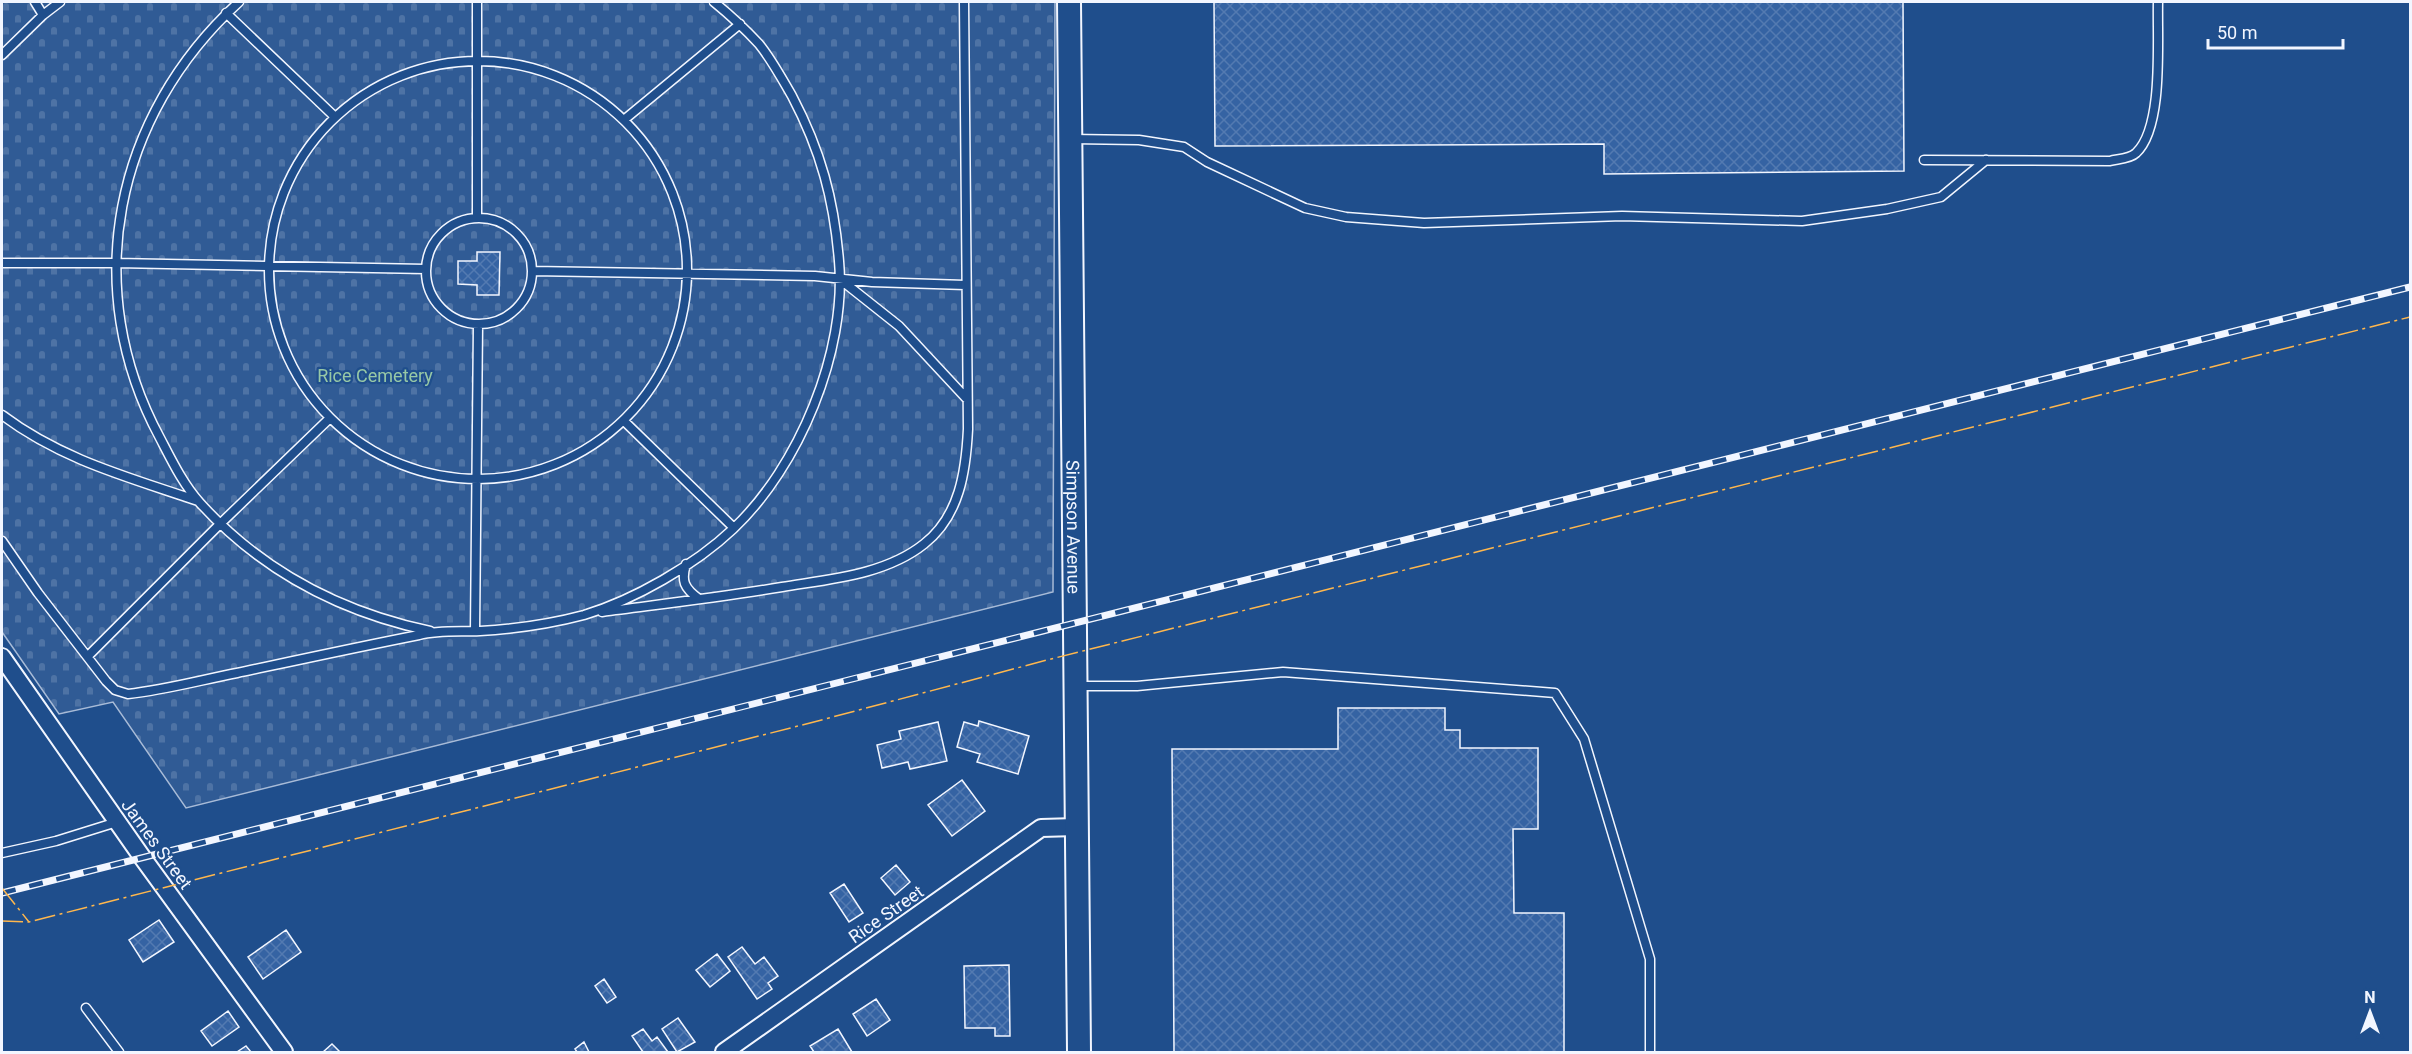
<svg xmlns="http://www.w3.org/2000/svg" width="2412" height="1054" viewBox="0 0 2412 1054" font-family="Roboto,sans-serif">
<defs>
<pattern id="cemetery-stones" width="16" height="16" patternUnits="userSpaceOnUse" patternTransform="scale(1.5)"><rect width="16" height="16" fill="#305b95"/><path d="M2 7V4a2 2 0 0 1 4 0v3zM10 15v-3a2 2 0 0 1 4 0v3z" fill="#4e73a5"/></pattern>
<pattern id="building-cross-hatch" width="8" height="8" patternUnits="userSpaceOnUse" patternTransform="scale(1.5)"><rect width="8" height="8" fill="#3563a3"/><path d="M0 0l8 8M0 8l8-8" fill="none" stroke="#537ab1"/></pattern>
</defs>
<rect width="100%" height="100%" fill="#1f4e8c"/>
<!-- cemetery -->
<path fill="url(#cemetery-stones)" stroke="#a8bbd7" stroke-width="1.5" d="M2,2H1055L1053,592L186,808L113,702L59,714L2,632Z"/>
<!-- building -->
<path fill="url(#building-cross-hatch)" stroke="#f2f6ff" stroke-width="1.5" d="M1214,2H1903L1904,171L1604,174V144L1215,146Z
M477,252H500L499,295H477V285L458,284V261H477Z
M1338,708H1445V730H1460V748H1538V829H1513L1514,913H1564V1052H1174L1172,749H1338Z
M979,721L1029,736L1018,774L977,762L980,754L957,747L964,722L978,726Z
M938,722L947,761L910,769L908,762L882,768L877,745L901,739L899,731Z
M962,780L985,811L952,836L928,805Z
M896,865L910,882L895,895L881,878Z
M844,884L863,913L849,922L830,893Z
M159,920L174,942L143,962L129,940Z
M286,930L301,952L263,979L248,957Z
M742,947L755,964L764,957L778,976L768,983L772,989L757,999L728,957Z
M717,954L730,971L710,987L696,970Z
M1009,965L1010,1036H995V1028H965L964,966Z
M604,979L616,997L607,1003L595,986Z
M876,999L890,1020L867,1036L853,1014Z
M228,1011L239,1027L212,1046L201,1031Z
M678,1018L695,1042L677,1052L662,1029Z
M643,1029L652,1041L657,1037L668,1052H643L632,1036Z
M838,1029L852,1052H814L810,1046Z
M584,1042L589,1052H577L575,1049Z
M332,1044L340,1052H323Z
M246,1046L251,1052H237Z"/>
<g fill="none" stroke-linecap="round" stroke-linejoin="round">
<!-- lane casing -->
<g stroke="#f2f6ff" stroke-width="11">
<path id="lane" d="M35,2L43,15
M239,2C114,116 79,288 160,438C172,461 183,484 200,503C262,571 340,612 430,631
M226,13L334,116
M2,55L43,15L60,2
M269 270a209 209 0 1 1 418 0a209 209 0 1 1-418 0Z
M625,119L740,24
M1071,139L1139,140L1184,147L1207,162L1305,208L1346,217L1424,223L1622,216L1802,221L1887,209L1941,197L1986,160
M1924,160L2110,161C2117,159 2130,159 2136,153C2164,127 2157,40 2158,2
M477,217V2
M426 271a53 53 0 1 1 106 0a53 53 0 1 1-106 0Z
M2,263H116L426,269
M533,271L815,276L872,282L965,285
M841,280L899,326L966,398
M2,415C62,460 128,477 198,501
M624,421L734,528
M2,541L38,593L106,681L115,690L128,694C165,690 201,680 237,673C298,660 358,647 419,635C439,630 459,632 480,631C515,629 550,624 584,615C634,600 695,565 733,529C799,467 847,351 839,261C834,200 821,151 792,96C782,79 772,60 759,44C745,29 730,15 714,2
M686,564C681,581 684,588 699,599
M602,612C662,604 722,597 782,587C830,579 885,575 924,544C960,516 966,470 968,429L964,2
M475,631L478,324
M88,656L220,524L330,418
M1078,686H1137L1283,672L1555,693L1584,739L1650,959V1052
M2,853L56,841L117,822
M86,1008L119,1052"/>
</g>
<!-- street casing -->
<g stroke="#f2f6ff" stroke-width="20">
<path id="street" d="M2,657L142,857L284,1052
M724,1052L1041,828L1076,827"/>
</g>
<!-- secondary casing -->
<g stroke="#f2f6ff" stroke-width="26">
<g id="secondary">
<path id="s1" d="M1069,2L1079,1052"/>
</g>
</g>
<!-- lane -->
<use href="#lane" stroke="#1f4e8c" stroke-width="8"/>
<!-- street -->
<use href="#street" stroke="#1f4e8c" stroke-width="16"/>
<!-- secondary -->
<use href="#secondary" stroke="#1f4e8c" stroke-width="22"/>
<!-- rail casing -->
<g stroke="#f2f6ff" stroke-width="7">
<path id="rail" d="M2,893L2410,287"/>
</g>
<!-- rail -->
<use href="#rail" stroke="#1f4e8c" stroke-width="4.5" stroke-dasharray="14" stroke-linecap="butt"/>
<!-- power -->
<path stroke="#ffb74d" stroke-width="1.5" stroke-dasharray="21 4.5 3 4.5" stroke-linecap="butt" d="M2,888L29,922
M2,921L29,922L810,723L1047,660L2410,317"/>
</g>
<g text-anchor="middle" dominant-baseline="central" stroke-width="4.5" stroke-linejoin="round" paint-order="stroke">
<!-- park labels -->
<g font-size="18" fill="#97c8a6" stroke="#1f4e8c">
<text x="375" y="375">Rice Cemetery</text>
</g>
<!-- street labels -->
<g font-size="18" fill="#f2f6ff" stroke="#1f4e8c">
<text stroke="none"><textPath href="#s1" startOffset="525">Simpson Avenue</textPath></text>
<text transform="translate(157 844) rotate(54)">James Street</text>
<text transform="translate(886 914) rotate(-35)">Rice Street</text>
</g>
</g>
<!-- border -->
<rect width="2412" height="1054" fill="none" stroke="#f2f6ff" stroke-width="6"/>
<!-- north arrow -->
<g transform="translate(2370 1012)" stroke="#1f4e8c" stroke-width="4.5" paint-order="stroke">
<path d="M0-4.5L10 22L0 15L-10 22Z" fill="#f2f6ff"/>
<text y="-9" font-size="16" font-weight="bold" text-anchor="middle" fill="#f2f6ff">N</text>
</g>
<!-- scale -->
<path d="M2208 39v9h135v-9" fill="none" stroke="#f2f6ff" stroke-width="3"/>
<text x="2217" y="39" font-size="18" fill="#f2f6ff" stroke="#1f4e8c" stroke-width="4.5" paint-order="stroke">50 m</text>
</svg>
